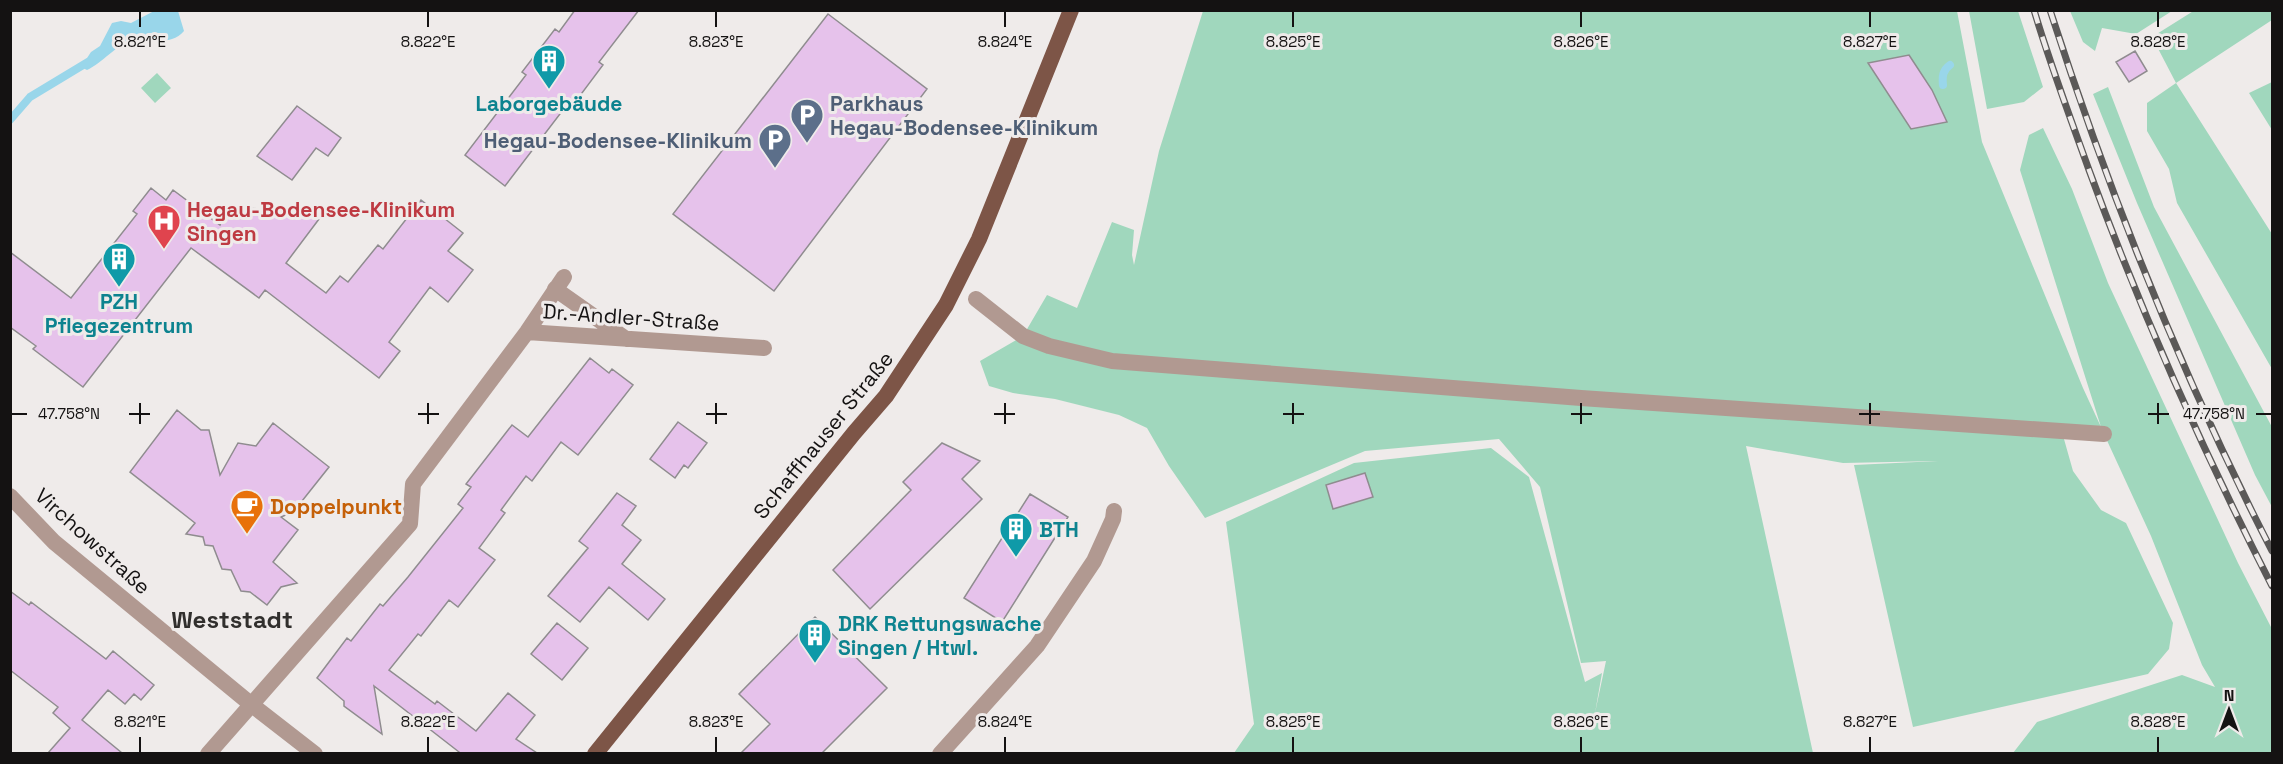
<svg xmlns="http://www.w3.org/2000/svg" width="2283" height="764" viewBox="0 0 2283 764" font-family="'Space Grotesk',sans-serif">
<rect width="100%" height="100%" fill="#efebea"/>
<!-- green -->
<path fill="#a0d7bd" d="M2195,10L2272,11V20L2176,83L2272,234V369L2177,203L2169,169L2147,131V103L2176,83L2152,37Z
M1203,11H1957L1982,142L2083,388L2101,427L2020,170L2029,135L2043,128L2072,189L2108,283L2238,563L2272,629V753H2013L2037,722L2182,675L2215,687L2202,665L2151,536L2104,434L2062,432L2073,471L2101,510L2126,523L2173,623L2169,649L2148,674L1913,727L1854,465L1938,461L1843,463L1746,446L1813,753H1234L1254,724L1226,522L1354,463L1491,448L1529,477L1585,682L1602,673L1595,713L1606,661L1581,663L1540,487L1499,439L1365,451L1205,518L1169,466L1147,428L1119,415L1055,399L1013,393L989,386L980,361L1023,336L1047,295L1077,308L1112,222L1134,230L1132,255L1134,265L1159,151Z
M1969,11H2018L2043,87L2024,102L1987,109Z
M2070,11H2172L2136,34L2102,28L2095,51L2083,42Z
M157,73L171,88L155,103L141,88Z
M2272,82V130L2249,93Z
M2108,87L2154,207L2272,427V507L2255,475L2137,203L2093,94Z"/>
<!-- water -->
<path fill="#99d6ea" d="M156,10L178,11L184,31C171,47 148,38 130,41C119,43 101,64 87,70L81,67L91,52L100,46L112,23L121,21L131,23Z"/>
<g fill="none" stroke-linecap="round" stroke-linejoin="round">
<!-- stream -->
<path stroke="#99d6ea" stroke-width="8" d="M1943,85C1942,76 1943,70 1950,65
M10,120L30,97L88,62"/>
</g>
<!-- building -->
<path fill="#e6c2eb" stroke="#8f8c8f" stroke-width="1.5" d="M575,10H639L599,62L603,65L570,109L566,106L505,186L465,155L526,75L522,72L555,29L559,32Z
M828,14L927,89L774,291L673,214Z
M2135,51L2147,71L2129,82L2116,62Z
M1909,55L1932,90L1947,122L1911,129L1868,63Z
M297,106L341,138L328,156L316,148L292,180L257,156Z
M151,188L166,200L173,190L220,225L227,206L322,215L286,263L326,293L340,276L348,282L378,245L383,249L421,200L463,233L448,251L473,270L448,302L430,287L389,342L400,351L379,378L265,290L259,298L191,248L83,387L33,349L36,346L10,327V252L71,298L137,214L133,211Z
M590,358L609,373L612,369L633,385L578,455L561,442L532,481L526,476L501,510L505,513L479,548L495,560L458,607L449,600L421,636L418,634L389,670L435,704L437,701L476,731L508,693L535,715L516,739L537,753H458L459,752L374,686L382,734L344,706V701L317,678L347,638L351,641L380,604L383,606L408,577L463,508L458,504L471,487L466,484L512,425L528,437Z
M177,410L201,430H209L220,475L238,443L256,446L273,423L329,467L302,501V508L281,517L298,530L273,562L297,583L281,587L267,605L250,592L241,591L231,570L222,569L213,546L205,545L203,537L186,534L195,523L130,472Z
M678,422L707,443L688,468L684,465L675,478L650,459Z
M942,443L980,461L962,479L982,499L870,609L833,570L911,490L903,482Z
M1365,473L1373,497L1333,509L1326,485Z
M617,493L636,506L622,525L641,540L622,564L665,599L648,620L609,587L580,622L548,596L588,548L579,541Z
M1030,494L1068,517L1002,622L964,598Z
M10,591L29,605L31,602L106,659L113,651L154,685L141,700L134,694L125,704L108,690L82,720L122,753H48L70,728L53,713L58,707L10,670Z
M815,617L887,688L822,753H741L770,724L739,694Z
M557,623L588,648L562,680L531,654Z"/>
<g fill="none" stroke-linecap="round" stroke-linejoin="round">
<!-- minor -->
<path stroke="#b19991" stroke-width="16" d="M555,289L626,339
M976,299L1023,336L1049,346L1112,361L1581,398L2104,434
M527,332L764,348
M10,496L54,542L252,705L315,754
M208,754L410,524L413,484L527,332L564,277
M940,754L1037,646L1094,561L1113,519L1114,511"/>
<!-- primary -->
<path stroke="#7d5547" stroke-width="16" d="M595,754L854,433L886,396L946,305L979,239L1071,10"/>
<!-- rail casing -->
<g stroke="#5b5958" stroke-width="7">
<path id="rail" d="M2034,10C2050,64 2070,117 2089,170C2141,312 2203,451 2272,586
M2050,10C2110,196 2183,378 2272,551"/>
</g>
<!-- rail -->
<use href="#rail" stroke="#efebea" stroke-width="4.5" stroke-dasharray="14" stroke-linecap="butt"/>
</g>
<!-- ticks -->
<path fill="none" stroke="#141212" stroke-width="2" d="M140,12V27M428,12V27M716,12V27M1005,12V27M1293,12V27M1581,12V27M1870,12V27M2158,12V27M140,403V424M428,403V424M716,403V424M1005,403V424M1293,403V424M1581,403V424M1870,403V424M2158,403V424M12,414H27M129,414H150M418,414H439M706,414H727M994,414H1015M1283,414H1304M1571,414H1592M1859,414H1880M2148,414H2169M2256,414H2271M140,737V752M428,737V752M716,737V752M1005,737V752M1293,737V752M1581,737V752M1870,737V752M2158,737V752"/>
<!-- icons -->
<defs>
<g id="building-pin" transform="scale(1.725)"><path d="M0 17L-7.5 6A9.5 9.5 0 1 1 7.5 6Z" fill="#0f9aa8" stroke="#efebea"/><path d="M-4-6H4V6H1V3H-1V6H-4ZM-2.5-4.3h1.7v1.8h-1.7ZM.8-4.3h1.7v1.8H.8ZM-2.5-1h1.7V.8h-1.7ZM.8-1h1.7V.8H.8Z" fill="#fff"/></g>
<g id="parking-pin" transform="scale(1.725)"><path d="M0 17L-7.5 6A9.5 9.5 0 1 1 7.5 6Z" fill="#5c6f8a" stroke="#efebea"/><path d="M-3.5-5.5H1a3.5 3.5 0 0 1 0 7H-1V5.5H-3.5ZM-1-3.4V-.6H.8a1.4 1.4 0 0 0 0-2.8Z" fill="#fff"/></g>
<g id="hospital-pin" transform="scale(1.725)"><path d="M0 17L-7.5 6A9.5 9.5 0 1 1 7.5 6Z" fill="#e0444e" stroke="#efebea"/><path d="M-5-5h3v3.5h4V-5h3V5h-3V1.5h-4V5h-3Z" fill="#fff"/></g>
<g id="cafe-pin" transform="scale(1.725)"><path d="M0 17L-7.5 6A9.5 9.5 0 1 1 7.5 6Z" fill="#e8710a" stroke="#efebea"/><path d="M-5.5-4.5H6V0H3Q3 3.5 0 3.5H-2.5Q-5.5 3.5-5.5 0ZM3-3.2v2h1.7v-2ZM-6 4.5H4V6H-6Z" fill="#fff"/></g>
</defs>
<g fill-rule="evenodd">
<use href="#building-pin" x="549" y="61"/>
<use href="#parking-pin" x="807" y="115"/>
<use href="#parking-pin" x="775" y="140"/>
<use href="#hospital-pin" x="164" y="221"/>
<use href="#building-pin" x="119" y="259"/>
<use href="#cafe-pin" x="247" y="506"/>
<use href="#building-pin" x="1016" y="529"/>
<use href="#building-pin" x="815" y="635"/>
</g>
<g text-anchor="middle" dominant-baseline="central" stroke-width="6" stroke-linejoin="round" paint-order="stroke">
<!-- culture labels -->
<g font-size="21" font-weight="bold" fill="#0d838f" stroke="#efebea">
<text x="549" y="103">Laborgebäude</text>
<text x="119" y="301">PZH<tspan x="119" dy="24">Pflegezentrum</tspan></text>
<text x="1039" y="529" text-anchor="start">BTH</text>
<text x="838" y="623" text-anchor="start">DRK Rettungswache<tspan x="838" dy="24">Singen / Htwl.</tspan></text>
</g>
<!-- service labels -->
<g font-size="21" font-weight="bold" fill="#4e5e75" stroke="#efebea" text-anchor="start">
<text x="830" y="103">Parkhaus<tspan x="830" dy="24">Hegau-Bodensee-Klinikum</tspan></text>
<text x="752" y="140" text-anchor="end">Hegau-Bodensee-Klinikum</text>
</g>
<!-- health labels -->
<g font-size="21" font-weight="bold" fill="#be3a42" stroke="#efebea" text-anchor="start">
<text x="187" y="209">Hegau-Bodensee-Klinikum<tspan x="187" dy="24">Singen</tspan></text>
</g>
<!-- street labels -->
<g font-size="21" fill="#141212" stroke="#efebea">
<text transform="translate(631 317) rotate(4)">Dr.-Andler-Straße</text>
<text transform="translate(823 435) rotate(-51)">Schaffhauser Straße</text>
<text transform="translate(93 541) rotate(42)">Virchowstraße</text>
</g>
<!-- food labels -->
<g font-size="21" font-weight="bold" fill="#c56008" stroke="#efebea" text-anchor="start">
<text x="270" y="506">Doppelpunkt</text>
</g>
<!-- quarter labels -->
<g font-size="24" font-weight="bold" fill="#312f2d" stroke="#efebea">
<text x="232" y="619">Weststadt</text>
</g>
</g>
<g font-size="15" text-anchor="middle" fill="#141212" stroke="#efebea" stroke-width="6" stroke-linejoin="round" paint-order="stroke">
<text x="140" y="47">8.821°E</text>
<text x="428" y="47">8.822°E</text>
<text x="716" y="47">8.823°E</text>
<text x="1005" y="47">8.824°E</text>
<text x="1293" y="47">8.825°E</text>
<text x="1581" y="47">8.826°E</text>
<text x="1870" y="47">8.827°E</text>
<text x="2158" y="47">8.828°E</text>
<text x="69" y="419">47.758°N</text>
<text x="2214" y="419">47.758°N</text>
<text x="140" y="727">8.821°E</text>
<text x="428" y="727">8.822°E</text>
<text x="716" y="727">8.823°E</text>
<text x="1005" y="727">8.824°E</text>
<text x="1293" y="727">8.825°E</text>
<text x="1581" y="727">8.826°E</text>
<text x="1870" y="727">8.827°E</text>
<text x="2158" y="727">8.828°E</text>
</g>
<!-- border -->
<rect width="2283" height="764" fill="none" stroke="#141212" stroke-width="24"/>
<!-- north arrow -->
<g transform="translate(2229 710)" stroke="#efebea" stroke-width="4.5" paint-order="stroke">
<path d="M0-4.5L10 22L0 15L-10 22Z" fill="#141212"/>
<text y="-9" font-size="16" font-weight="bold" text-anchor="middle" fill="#141212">N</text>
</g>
</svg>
